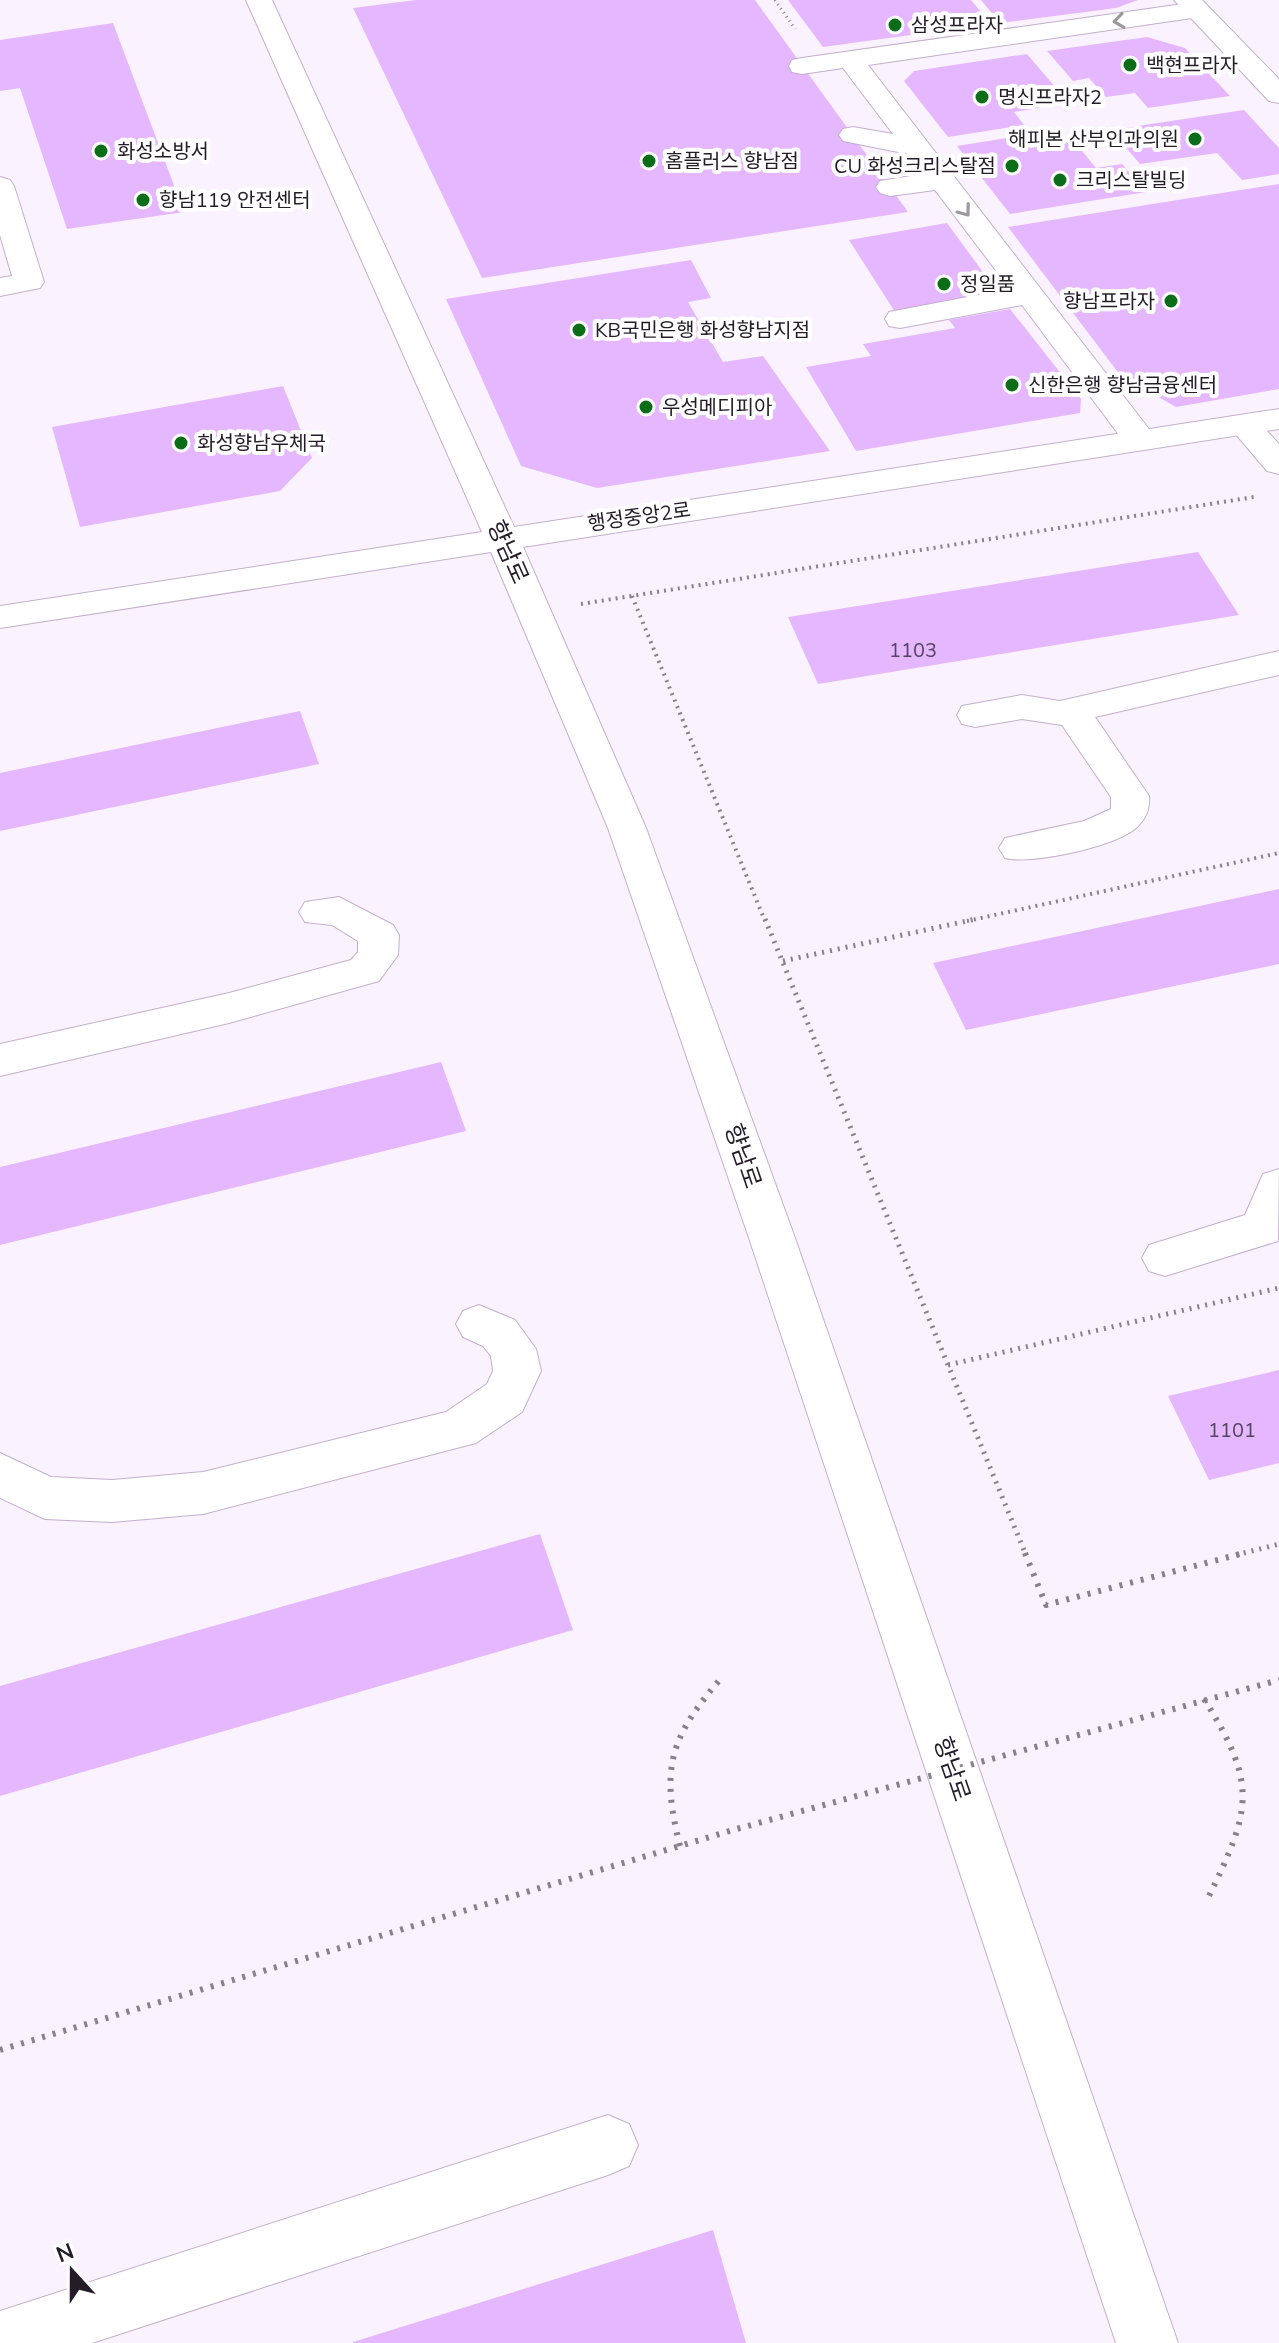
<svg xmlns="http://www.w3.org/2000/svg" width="1279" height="2343" viewBox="0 0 1279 2343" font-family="'Nunito Sans','Noto Sans KR',sans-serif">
<rect width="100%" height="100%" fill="#faf3ff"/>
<!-- building -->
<path fill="#e5b7ff" d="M416,0H755L908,212L482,278L353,8Z
M788,0H971L991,24L823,47Z
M981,0H1138L1116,8L1000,23Z
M113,23L184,212L67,229L20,88L0,91V40Z
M1147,37L1185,48L1230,96L1148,108L1135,93L1106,97L1089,78L1073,81L1047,51Z
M1027,54L1062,95L1031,99L1039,108L1014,112L1024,125L948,137L904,81L914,71Z
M1244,110L1279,148V174L1242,180L1217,153L1140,164L1111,130Z
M1020,136L1030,148L1074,141L1096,168L1122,164L1146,192L1010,214L957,146Z
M1279,184V389L1176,407L1120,375L1008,227Z
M947,223L999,294L895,312L849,240Z
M691,260L711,298L688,302L723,362L763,356L830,451L597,488L521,466L446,299Z
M1010,309L1081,399L1080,413L856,451L806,367L871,356L863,344L955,328L949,320Z
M283,386L312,458L280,491L80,527L52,427Z
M1198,552L1239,615L818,684L788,617Z
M300,711L319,764L0,831V773Z
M1279,889V964L966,1030L933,963Z
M441,1062L466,1131L0,1245V1167Z
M1279,1370V1463L1209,1480L1168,1396Z
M540,1534L573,1630L0,1796V1686Z
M713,2230L746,2343H353V2342Z"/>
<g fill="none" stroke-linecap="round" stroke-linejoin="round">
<!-- street casing -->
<g stroke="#c2afcd" stroke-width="2">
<path id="street" d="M1197,2L1206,4L1210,10L1206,16L868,65L1152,433L1156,440L1152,447L1140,450L1128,447L1022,305L900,328L889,326L885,319L889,312L1010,289L935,190L890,196L880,193L876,187L880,181L923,174L908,154L843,141L839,135L843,129L853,127L893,134L843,68L802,74L792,72L789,66L792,60L802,58Z
M0,177L10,180L14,186L44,282L40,288L0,296V278L12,276L0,235Z
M1244,415L1255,418L1279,444V474L1267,471L1228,425L1233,418Z
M1279,651V675L1095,717L1149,796C1150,807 1147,817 1139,825C1122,846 1030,865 1005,858L999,848L1005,838L1084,821L1111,809V797L1062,725L1022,719L975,727L962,724L957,715L962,706L1022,695L1060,701Z
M339,897L393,925L399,935L398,955L379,981L229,1023L0,1076V1044L229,993L351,960L358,952V941L332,925L305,922L299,912L305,902Z
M1279,1169L1278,1241L1165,1276L1149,1271L1142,1258L1149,1245L1245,1215L1263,1174Z
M479,1305L515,1320L536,1349L541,1371L522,1412L476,1443L203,1514L112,1522L45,1519L0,1498V1453L51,1477L112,1480L203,1472L446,1412L487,1384L493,1371L491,1356L483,1346L463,1337L456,1324L463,1311Z
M608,2115L629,2124L638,2145L629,2166L608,2175L92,2343H0V2311Z"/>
</g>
<!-- secondary casing -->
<g stroke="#c2afcd" stroke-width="2">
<path id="secondary" d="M246,0H272L514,527L1279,409V429L523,547L646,828L795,1238L1178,2343H1116L749,1238L608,828L491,552L0,628V606L482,532Z
M1174,0H1202L1279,79V103L1269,101Z"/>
</g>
<!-- path-far3 -->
<path stroke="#88818d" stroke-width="3" stroke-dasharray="1 4" stroke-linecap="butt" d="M775,0L795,29"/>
<!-- path-far2 -->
<path stroke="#88818d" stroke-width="4" stroke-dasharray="2 5" stroke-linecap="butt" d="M632,596L765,921
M581,604L1254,497
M967,921L1279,853"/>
<!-- path-far1 -->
<path stroke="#88818d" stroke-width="5" stroke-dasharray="2 6" stroke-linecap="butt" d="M765,919L1026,1555
M783,961L976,919
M948,1365L1279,1288
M1236,1555L1279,1544"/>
<!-- path -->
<path stroke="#88818d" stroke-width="6" stroke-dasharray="3 8" stroke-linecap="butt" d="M1025,1553L1046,1605L1244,1553
M1204,1699C1259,1786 1251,1810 1207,1900
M680,1846C660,1767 670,1737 723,1676"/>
<!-- street -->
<use href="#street" fill="#fff" fill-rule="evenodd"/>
<!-- secondary -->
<use href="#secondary" fill="#fff" fill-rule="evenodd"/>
<!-- path-bridge -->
<path stroke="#88818d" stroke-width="6" stroke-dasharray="3 8" stroke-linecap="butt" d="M0,2050L733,1830L1279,1680"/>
</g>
<!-- one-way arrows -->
<defs><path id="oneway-chevron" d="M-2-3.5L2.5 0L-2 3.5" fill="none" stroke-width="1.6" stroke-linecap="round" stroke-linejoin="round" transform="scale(2)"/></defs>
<g stroke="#9c999e">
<use href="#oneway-chevron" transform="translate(1119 21) rotate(172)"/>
<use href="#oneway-chevron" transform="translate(965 211) rotate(53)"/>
</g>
<!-- markers -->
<g fill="#0c6d19" stroke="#fff" stroke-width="3">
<circle cx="895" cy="25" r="8"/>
<circle cx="1130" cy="65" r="8"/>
<circle cx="982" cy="97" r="8"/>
<circle cx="1195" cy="139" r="8"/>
<circle cx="101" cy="151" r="8"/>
<circle cx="649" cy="161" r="8"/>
<circle cx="1012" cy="166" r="8"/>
<circle cx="1060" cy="180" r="8"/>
<circle cx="143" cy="200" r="8"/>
<circle cx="944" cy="284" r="8"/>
<circle cx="1171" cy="301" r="8"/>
<circle cx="579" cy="330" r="8"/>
<circle cx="1012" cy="385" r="8"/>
<circle cx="646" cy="407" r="8"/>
<circle cx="181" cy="443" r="8"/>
</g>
<g text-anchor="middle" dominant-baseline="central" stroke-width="8" stroke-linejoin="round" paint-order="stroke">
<!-- far-poi labels -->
<g font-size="20" fill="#241d28" stroke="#fff" text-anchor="start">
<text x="911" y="25">삼성프라자</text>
<text x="1146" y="65">백현프라자</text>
<text x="998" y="97">명신프라자2</text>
<text x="1179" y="139" text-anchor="end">해피본 산부인과의원</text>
<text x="117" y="151">화성소방서</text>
<text x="665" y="161">홈플러스 향남점</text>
<text x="996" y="166" text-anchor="end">CU 화성크리스탈점</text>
<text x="1076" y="180">크리스탈빌딩</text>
<text x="159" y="200">향남119 안전센터</text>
<text x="960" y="284">정일품</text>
<text x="1155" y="301" text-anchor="end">향남프라자</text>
<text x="595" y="330">KB국민은행 화성향남지점</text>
<text x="1028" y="385">신한은행 향남금융센터</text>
<text x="662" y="407">우성메디피아</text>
<text x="197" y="443">화성향남우체국</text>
</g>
<!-- far-street labels -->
<g font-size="20" fill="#241d28" stroke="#fff">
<text transform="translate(639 517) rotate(-8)">행정중앙2로</text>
</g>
<!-- number labels -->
<g font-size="20" fill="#54445e">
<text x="913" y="650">1103</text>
<text x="1232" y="1430">1101</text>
</g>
<!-- street labels -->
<g font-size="24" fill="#241d28" stroke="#fff">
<text transform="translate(508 552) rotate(66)">향남로</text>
<text transform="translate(743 1156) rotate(71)">향남로</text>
<text transform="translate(952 1769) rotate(71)">향남로</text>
</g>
</g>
<!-- north arrow -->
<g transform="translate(72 2271) rotate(339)" stroke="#ffffff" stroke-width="6" paint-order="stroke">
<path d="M0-6L14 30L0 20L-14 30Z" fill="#241d28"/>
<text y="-12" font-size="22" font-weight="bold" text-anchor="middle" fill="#241d28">N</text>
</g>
</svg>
